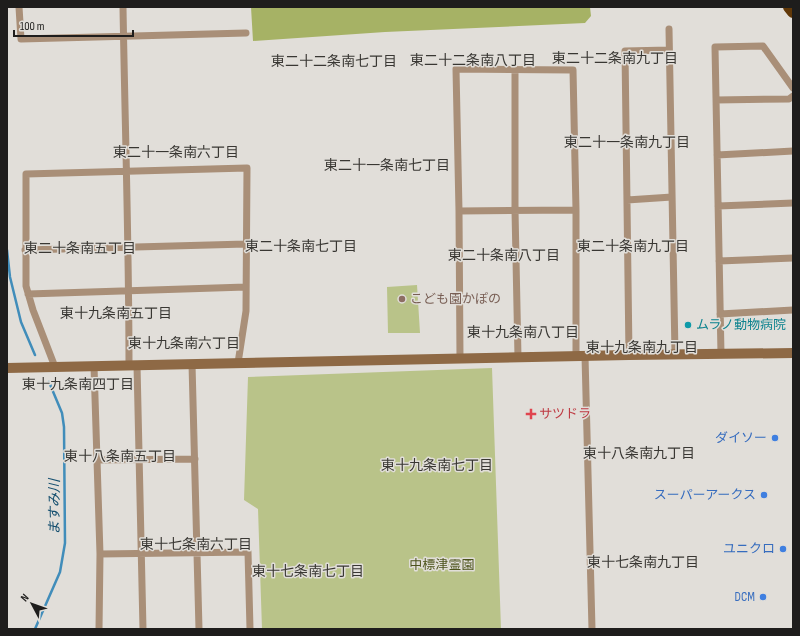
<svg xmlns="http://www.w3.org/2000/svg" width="800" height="636" viewBox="0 0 800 636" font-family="'Sofia Sans Condensed','Noto Sans JP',sans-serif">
<rect width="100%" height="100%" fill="#e1ded9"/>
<!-- green -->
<path fill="#b9c389" d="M417,285L420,333H388L387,287Z
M492,368L501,629H262L258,509L244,500L248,377Z"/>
<!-- forest -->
<path fill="#a6b265" d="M251,7H590L591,16L585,23L385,32L253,41Z"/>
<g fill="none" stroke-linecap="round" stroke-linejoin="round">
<!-- stream -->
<path stroke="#418dba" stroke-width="2.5" d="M7,250L10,277L21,322L35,355
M35,629L60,572L65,543L64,427L62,413L49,382"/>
<!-- street -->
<path stroke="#a98f78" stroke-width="7" d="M19,7L21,39L246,33
M123,7C125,126 129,246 129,365
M669,29L675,354
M515,69V210L518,357
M716,100L789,99L793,96
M717,155L793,151
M627,200L672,197
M718,206L793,203
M459,211L576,210
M25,250L246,244
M719,261L793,258
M28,294L246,287
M720,314L793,310
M721,354L715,47L763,46L793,88
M629,355L625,51L669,50
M585,356L592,629
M460,358L459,211L456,69L573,70L576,210V356
M192,364L199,629
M137,365L143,629
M94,366L100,554L99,629
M55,367L33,310L26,286V174L247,168L246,311L238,363
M97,460L195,459
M100,554L248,552L250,629"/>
<!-- secondary -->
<path stroke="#8e6945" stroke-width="10" d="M7,368L629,355L793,353"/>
<!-- highway -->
<path stroke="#613808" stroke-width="12" d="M789,7L793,12"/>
</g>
<!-- markers -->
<circle fill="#8d6e63" stroke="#e1ded9" stroke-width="1.5" cx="402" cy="299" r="4"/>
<circle fill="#0f9aa8" stroke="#e1ded9" stroke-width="1.5" cx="688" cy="325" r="4"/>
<path fill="#e0444e" stroke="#e1ded9" stroke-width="1.5" d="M529 408h4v4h4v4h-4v4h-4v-4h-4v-4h4z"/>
<g fill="#3f7fe0" stroke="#e1ded9" stroke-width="1.5">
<circle cx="775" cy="438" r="4"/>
<circle cx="764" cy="495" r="4"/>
<circle cx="783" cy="549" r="4"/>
<circle cx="763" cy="597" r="4"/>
</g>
<g text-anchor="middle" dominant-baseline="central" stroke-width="3" stroke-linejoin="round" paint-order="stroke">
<!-- education labels -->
<g font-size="13" fill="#785e54" stroke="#e1ded9" text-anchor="start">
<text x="410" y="299">こども園かぽの</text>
</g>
<!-- culture labels -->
<g font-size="13" fill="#0d838f" stroke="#e1ded9" text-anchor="start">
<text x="696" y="325">ムラノ動物病院</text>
</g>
<!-- health labels -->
<g font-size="13" fill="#be3a42" stroke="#e1ded9" text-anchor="start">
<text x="539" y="414">サツドラ</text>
</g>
<!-- shop labels -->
<g font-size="13" fill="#366cbe" stroke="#e1ded9" text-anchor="end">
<text x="767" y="438">ダイソー</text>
<text x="756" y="495">スーパーアークス</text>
<text x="775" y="549">ユニクロ</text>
<text x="755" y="597">DCM</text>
</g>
<!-- park labels -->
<g font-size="13" fill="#4c531b" stroke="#e1ded9">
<text x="442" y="565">中標津霊園</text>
</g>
<!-- neighbourhood labels -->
<g font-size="14" fill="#393733" stroke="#e1ded9">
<text x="615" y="58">東二十二条南九丁目</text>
<text x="473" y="60">東二十二条南八丁目</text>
<text x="334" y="61">東二十二条南七丁目</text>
<text x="627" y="142">東二十一条南九丁目</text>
<text x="176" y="152">東二十一条南六丁目</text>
<text x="387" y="165">東二十一条南七丁目</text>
<text x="301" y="246">東二十条南七丁目</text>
<text x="633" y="246">東二十条南九丁目</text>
<text x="80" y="248">東二十条南五丁目</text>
<text x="504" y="255">東二十条南八丁目</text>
<text x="116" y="313">東十九条南五丁目</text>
<text x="523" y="332">東十九条南八丁目</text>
<text x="184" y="343">東十九条南六丁目</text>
<text x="642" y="347">東十九条南九丁目</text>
<text x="78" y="384">東十九条南四丁目</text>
<text x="639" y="453">東十八条南九丁目</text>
<text x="120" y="456">東十八条南五丁目</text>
<text x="437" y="465">東十九条南七丁目</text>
<text x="196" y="544">東十七条南六丁目</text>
<text x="643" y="562">東十七条南九丁目</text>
<text x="308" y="571">東十七条南七丁目</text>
</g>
<!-- water labels -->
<g font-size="14" font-style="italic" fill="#154f6f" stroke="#e1ded9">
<text transform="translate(54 507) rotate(-90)">ますみ川</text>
</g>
</g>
<!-- border -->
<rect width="800" height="636" fill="none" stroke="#1e1d1c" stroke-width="16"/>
<!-- north arrow -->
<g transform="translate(32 604) rotate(311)" stroke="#e1ded9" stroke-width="3" paint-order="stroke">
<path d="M0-3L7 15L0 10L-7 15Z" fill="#1e1d1c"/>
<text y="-6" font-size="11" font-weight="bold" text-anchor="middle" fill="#1e1d1c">N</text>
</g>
<!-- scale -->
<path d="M14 30v6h119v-6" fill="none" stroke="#1e1d1c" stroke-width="2"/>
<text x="20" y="30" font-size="12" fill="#1e1d1c" stroke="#e1ded9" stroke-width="3" paint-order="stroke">100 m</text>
</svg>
